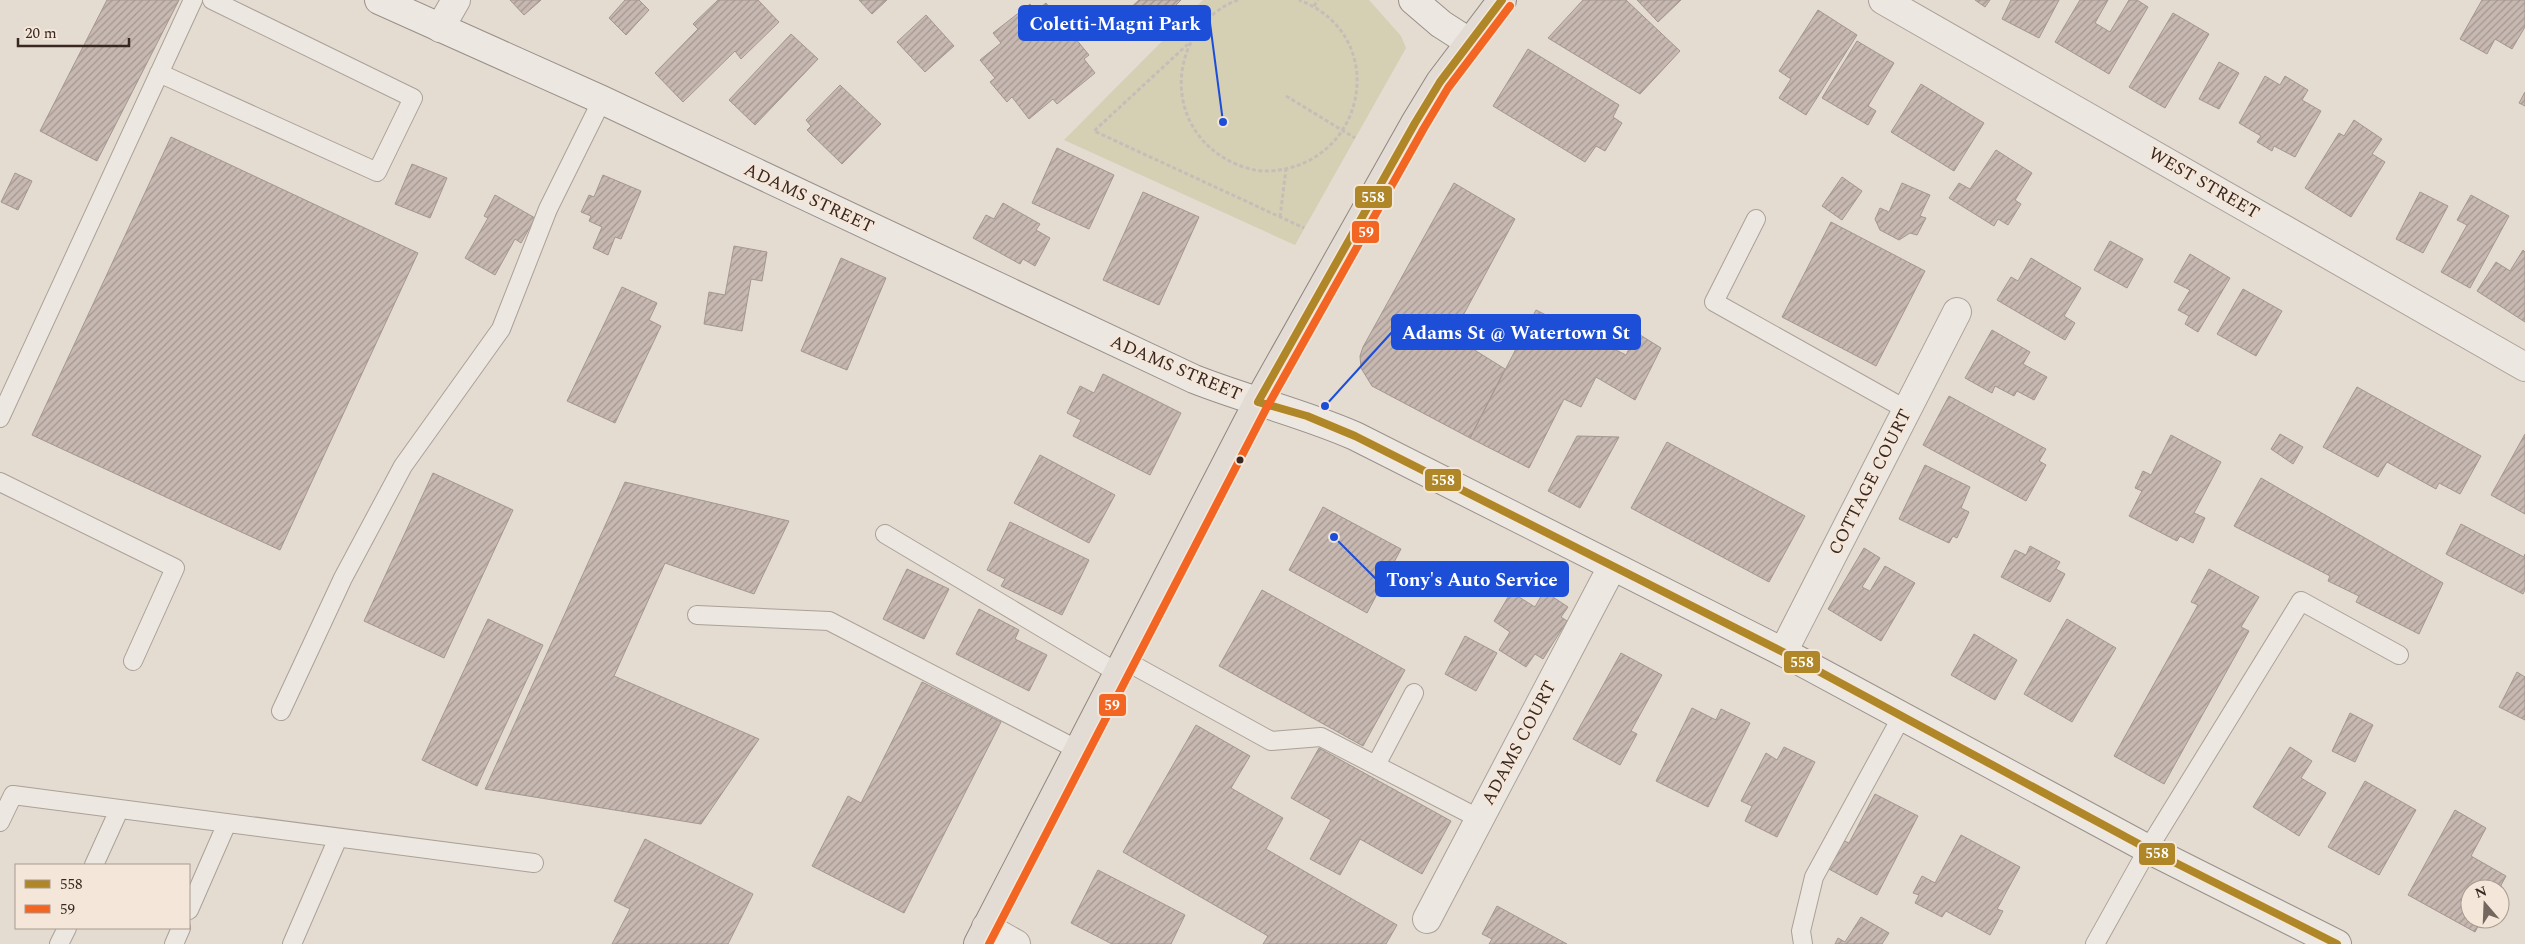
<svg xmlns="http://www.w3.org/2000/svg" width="2525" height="944" viewBox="0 0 2525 944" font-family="Spectral,serif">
<defs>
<pattern id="building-hatch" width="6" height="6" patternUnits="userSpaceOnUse" patternTransform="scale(1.25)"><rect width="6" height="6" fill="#c7b9b2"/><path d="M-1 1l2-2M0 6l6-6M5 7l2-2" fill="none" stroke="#a39690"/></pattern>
</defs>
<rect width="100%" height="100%" fill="#e4dbd1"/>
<!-- green -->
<path fill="#d5cfb4" d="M1203,0H1369L1401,36L1406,48L1295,245L1064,140Z"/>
<!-- building -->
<path fill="url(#building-hatch)" stroke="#a49790" d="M107,0H179L97,161L40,131Z
M510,0H541L524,15Z
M625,0H639L649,10L626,35L609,18Z
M718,0H758L779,22L741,59L735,51L683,102L655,73L698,29L693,24Z
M859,0H887L872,14Z
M1139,0H1181L1167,14L1176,24L1159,41L1148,29L1136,40L1117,20Z
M1583,0H1626L1680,51L1640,94L1548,38Z
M1637,0H1681L1658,22Z
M1975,0H1990L1985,7Z
M2011,0H2059L2039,38L2002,19Z
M2080,0H2108L2095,23L2110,32L2129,0H2137L2148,7L2109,74L2055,42Z
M2482,0H2525V27L2512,49L2495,39L2487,54L2460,39Z
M1046,3L1089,55L1084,59L1095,73L1057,104L1053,99L1029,119L1012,97L1007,102L990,82L995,78L980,60L1001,43L993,33L1030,4L1036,11Z
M1818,10L1857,35L1806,115L1779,98L1791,79L1779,71Z
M2173,13L2209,34L2165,108L2129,87Z
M926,15L954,46L925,72L897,42Z
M791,34L818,59L755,125L729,100Z
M1857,41L1894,63L1868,106L1876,111L1868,125L1822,98Z
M1528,49L1619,105L1613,117L1622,123L1605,151L1596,146L1585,162L1493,106Z
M2219,62L2239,73L2219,109L2199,99Z
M2265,76L2280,85L2285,76L2308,90L2302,100L2321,111L2295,157L2274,146L2272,151L2257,142L2261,136L2239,123Z
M1921,84L1984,123L1954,171L1891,132Z
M840,85L881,124L842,164L807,130L811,126L806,120Z
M2525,92V106L2519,103Z
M2354,120L2382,139L2372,154L2385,162L2351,217L2305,188L2339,133L2344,136Z
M171,137L418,253L280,550L32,435Z
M1057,148L1114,175L1089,229L1032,203Z
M1996,150L2032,173L2015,200L2021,204L2008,225L1998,219L1994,226L1949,198L1959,183L1970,189Z
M412,164L447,178L430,218L395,204Z
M15,173L32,181L18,210L1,202Z
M603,175L641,191L621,239L615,237L608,255L593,248L602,227L589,221L591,216L581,212L589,195L594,197Z
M1842,177L1862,191L1842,220L1822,206Z
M1454,183L1515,219L1452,336L1505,369L1470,438L1372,386L1361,368L1360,356L1363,347Z
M1902,183L1930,195L1920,216L1926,218L1917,235L1910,233L1899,240L1880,230L1875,219L1880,208L1889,212Z
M1143,192L1199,217L1159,305L1103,280Z
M2420,192L2448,206L2423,253L2396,239Z
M495,195L535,218L521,243L515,239L495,275L465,258L488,218L484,216Z
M2471,195L2509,216L2470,288L2441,272L2467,225L2457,220Z
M1003,203L1040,224L1036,230L1050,238L1035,266L1023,259L1020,264L973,238L986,215L994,219Z
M1831,222L1925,271L1876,366L1782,317Z
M2110,241L2143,259L2127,288L2094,270Z
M734,246L767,252L762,281L751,279L742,331L704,324L709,292L725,295Z
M2523,250L2525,252V322L2477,291L2496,262L2510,271Z
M2190,254L2230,278L2198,332L2185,324L2189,316L2178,310L2190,290L2174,282Z
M841,258L886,278L847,370L801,351Z
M2031,258L2081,288L2064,316L2075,323L2065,340L1997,300L2011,277L2018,281Z
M622,287L657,303L649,320L661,326L615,423L567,401Z
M2243,289L2282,311L2256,356L2217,334Z
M1536,310L1626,355L1637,333L1661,348L1635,400L1596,377L1581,407L1564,399L1529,468L1470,438Z
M1992,330L2030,352L2023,364L2047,377L2034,400L2017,391L2014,396L1995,386L1992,393L1965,378Z
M1103,374L1181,413L1150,475L1073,436L1081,420L1067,413L1080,386L1094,393Z
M2357,387L2481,456L2460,494L2439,483L2436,489L2387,462L2378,477L2323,447Z
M1949,396L2046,449L2039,461L2046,465L2026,501L1923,445Z
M2280,434L2303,447L2293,464L2271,449Z
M2525,434V514L2491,495Z
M2171,435L2221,462L2194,513L2205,518L2193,543L2180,536L2177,541L2129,516L2142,491L2135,488L2143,471L2151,475Z
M1577,436L1619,437L1580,508L1548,491Z
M1667,442L1805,516L1769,582L1631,508Z
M1040,455L1115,495L1089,543L1014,503Z
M1925,465L1970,487L1961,508L1969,512L1957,538L1953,536L1949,543L1899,519Z
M433,473L513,510L444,658L364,621Z
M2261,478L2443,583L2419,634L2356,602L2359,596L2328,581L2330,576L2234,526Z
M625,482L789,521L754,594L665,563L614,676L759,739L701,824L485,789Z
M1323,507L1401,549L1367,613L1289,570Z
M1010,522L1089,560L1062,615L1001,586L1005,579L987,570Z
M2461,524L2524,557L2525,554V590L2523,594L2446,554Z
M2030,546L2060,562L2056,569L2065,574L2050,602L2001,577L2015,550L2026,555Z
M1864,548L1880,558L1862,587L1870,591L1885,566L1915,583L1881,641L1828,609Z
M907,569L949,589L924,639L883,619Z
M2209,569L2259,597L2241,627L2249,631L2164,784L2114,756L2198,605L2191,602Z
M1262,590L1405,670L1363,746L1219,666Z
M1544,591L1568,607L1561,617L1567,621L1543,659L1535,654L1526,667L1499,650L1510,632L1494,621L1511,592L1535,607Z
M979,609L1019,630L1015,639L1047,655L1029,691L956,654Z
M488,619L543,645L477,786L422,760Z
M2067,619L2116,648L2072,722L2024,694Z
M1974,634L2017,660L1995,700L1951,675Z
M1465,636L1497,653L1476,691L1445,674Z
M1621,653L1662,675L1631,731L1637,734L1620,765L1573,739Z
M2517,672L2525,677V720L2499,707Z
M922,682L1001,722L904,913L812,866L848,796L861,803Z
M1692,708L1716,720L1721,709L1750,723L1708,807L1656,781Z
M2350,713L2373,725L2355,762L2332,751Z
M1196,725L1250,756L1231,788L1283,818L1266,849L1397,925L1386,944H1263L1268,936L1123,852Z
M1784,747L1815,762L1777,837L1745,821L1752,806L1741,801L1766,753L1777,760Z
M2290,747L2312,761L2301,778L2326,793L2299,836L2253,807Z
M1319,748L1451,821L1422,874L1360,839L1340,875L1310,859L1331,820L1291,798Z
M2365,781L2416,810L2379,875L2328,847Z
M1875,794L1918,816L1877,895L1827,868L1842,840L1849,843Z
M2455,810L2486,828L2471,856L2506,876L2499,889H2470V919H2482L2475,932L2408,895Z
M1961,835L2020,867L1997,909L2003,911L1990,935L1946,911L1942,917L1915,903L1919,895L1913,893L1922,876L1935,883Z
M645,839L753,894L728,944H612L630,909L614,901Z
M1098,870L1185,915L1171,944H1112L1071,923Z
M1497,906L1567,944H1489L1492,939L1482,934Z
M1861,917L1889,933L1882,944H1835L1838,938L1845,942Z"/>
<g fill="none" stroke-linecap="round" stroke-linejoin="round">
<!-- lane casing -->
<g stroke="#aaa199" stroke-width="20">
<path id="lane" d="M159,73L377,172L413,98L212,0
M1756,219L1714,302L1907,410
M0,418L193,0
M0,482L175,568L133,661
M885,534L1118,673
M697,615L829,621L1078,750
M1124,660L1271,741L1321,737L1480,819
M281,711L343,578L403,466L501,329L548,209L602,100
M1376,765L1414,693
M0,822L13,795L534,863
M94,865L119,810
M189,910L227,823
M59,944L67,928
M174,944L181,928
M292,944L338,838
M1803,944L1801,931L1814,877L1902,716
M2095,944L2148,849L2301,601L2399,655"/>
</g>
<!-- street casing -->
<g stroke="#aaa199" stroke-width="30">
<path id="street" d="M1883,0L2525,367
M440,28L456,0
M1783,652L1957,312
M1427,919L1612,567
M986,927L1016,944"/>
</g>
<!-- secondary casing -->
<g stroke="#99908a" stroke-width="30">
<path id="secondary" d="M379,0L602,100L1194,379C1247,400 1303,413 1355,436L1783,652L2148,849L2337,944
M1413,0L1441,24L1469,42"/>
</g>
<!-- primary casing -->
<g stroke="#8f8680" stroke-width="30">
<path id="primary" d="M978,944L1258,402L1415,123L1440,82L1502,0"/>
</g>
<!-- path -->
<path stroke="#c5beb8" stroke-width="3" stroke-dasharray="4 2.5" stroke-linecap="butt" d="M1238,0C1223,5 1209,16 1199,29C1168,72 1178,132 1226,159C1238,166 1255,172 1269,171C1367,166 1392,35 1299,0
M1314,6L1318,0
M1188,44L1094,131L1304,228
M1286,96L1355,138
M1280,217L1286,169"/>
<!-- lane -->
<use href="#lane" stroke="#ece7e1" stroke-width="18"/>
<!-- street -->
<use href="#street" stroke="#ece7e1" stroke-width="28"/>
<!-- secondary -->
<use href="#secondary" stroke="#ece7e1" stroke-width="28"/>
<!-- primary -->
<use href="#primary" stroke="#e3dcd4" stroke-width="28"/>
<!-- bus-1 casing -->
<g stroke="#f4e6d8" stroke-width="11">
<path id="bus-1" d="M1258,402L1307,416L1355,436L1783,652L2148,849L2337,944
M1258,402L1415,123L1440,82L1502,0"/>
</g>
<!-- bus-2 casing -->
<g stroke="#f4e6d8" stroke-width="11">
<path id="bus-2" d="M989,944L1267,407L1424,128L1448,88L1510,6"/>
</g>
<!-- bus-1 -->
<use href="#bus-1" stroke="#af8728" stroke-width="8"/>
<!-- bus-2 -->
<use href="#bus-2" stroke="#f26522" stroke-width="8"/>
</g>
<!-- markers -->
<circle fill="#382821" stroke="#f4e6d8" stroke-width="2" cx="1240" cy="460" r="4.5"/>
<g text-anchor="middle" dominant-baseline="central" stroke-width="5" stroke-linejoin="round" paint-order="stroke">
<!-- street labels -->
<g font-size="18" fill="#382821" stroke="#f4e6d8">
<text transform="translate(2204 183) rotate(30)">WEST STREET</text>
<text transform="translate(809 198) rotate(25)">ADAMS STREET</text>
<text transform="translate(1176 368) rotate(23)">ADAMS STREET</text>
<text transform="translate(1870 482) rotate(-63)">COTTAGE COURT</text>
<text transform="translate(1519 743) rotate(-62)">ADAMS COURT</text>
</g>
</g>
<!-- callouts -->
<path fill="none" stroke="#1d4ed8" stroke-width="2" d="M1223 122L1210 23M1325 406L1392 332M1334 537L1376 579"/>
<g fill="#1d4ed8" stroke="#f4e6d8" stroke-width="2">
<circle cx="1223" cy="122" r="5"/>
<circle cx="1325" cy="406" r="5"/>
<circle cx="1334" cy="537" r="5"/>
</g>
<g fill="#1d4ed8" stroke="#1d4ed8" stroke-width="2">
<rect x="1019" y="6" width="191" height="34" rx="5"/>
<rect x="1392" y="315" width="248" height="34" rx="5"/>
<rect x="1376" y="562" width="192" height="34" rx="5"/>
</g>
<g font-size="19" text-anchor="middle" font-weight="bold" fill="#fff">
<text x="1115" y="30">Coletti-Magni Park</text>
<text x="1516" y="339">Adams St @ Watertown St</text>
<text x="1472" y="586">Tony's Auto Service</text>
</g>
<g stroke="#f4e6d8" stroke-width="2">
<rect x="1354" y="185" width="39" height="24" rx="5" fill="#af8728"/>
<rect x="1351" y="220" width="29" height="24" rx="5" fill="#f26522"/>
<rect x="1424" y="468" width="38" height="24" rx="5" fill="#af8728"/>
<rect x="1783" y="650" width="38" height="24" rx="5" fill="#af8728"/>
<rect x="1098" y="693" width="29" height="24" rx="5" fill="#f26522"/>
<rect x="2138" y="842" width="38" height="24" rx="5" fill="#af8728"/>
</g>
<g font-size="14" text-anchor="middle" font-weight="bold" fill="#fff">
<text x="1373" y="202">558</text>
<text x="1366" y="237">59</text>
<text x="1443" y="485">558</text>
<text x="1802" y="667">558</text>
<text x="1112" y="710">59</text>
<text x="2157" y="858">558</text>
</g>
<!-- legend -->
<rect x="15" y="864" width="175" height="65" fill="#f4e6d8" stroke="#a99a8f"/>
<rect x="25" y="880" width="25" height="8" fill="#af8728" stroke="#a99a8f"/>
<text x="60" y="889" font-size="15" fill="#382821">558</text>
<rect x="25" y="905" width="25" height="8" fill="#f26522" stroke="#a99a8f"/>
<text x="60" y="914" font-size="15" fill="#382821">59</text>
<!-- north arrow -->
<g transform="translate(2485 904) rotate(341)"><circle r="24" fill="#f4e6d8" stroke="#a99a8f"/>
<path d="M0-4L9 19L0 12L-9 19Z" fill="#74675f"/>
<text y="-8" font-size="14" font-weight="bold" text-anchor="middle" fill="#382821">N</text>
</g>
<!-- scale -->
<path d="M18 38v8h111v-8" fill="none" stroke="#382821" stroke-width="2.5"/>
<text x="25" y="38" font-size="15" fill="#382821" stroke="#f4e6d8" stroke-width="4" paint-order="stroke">20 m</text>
</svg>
